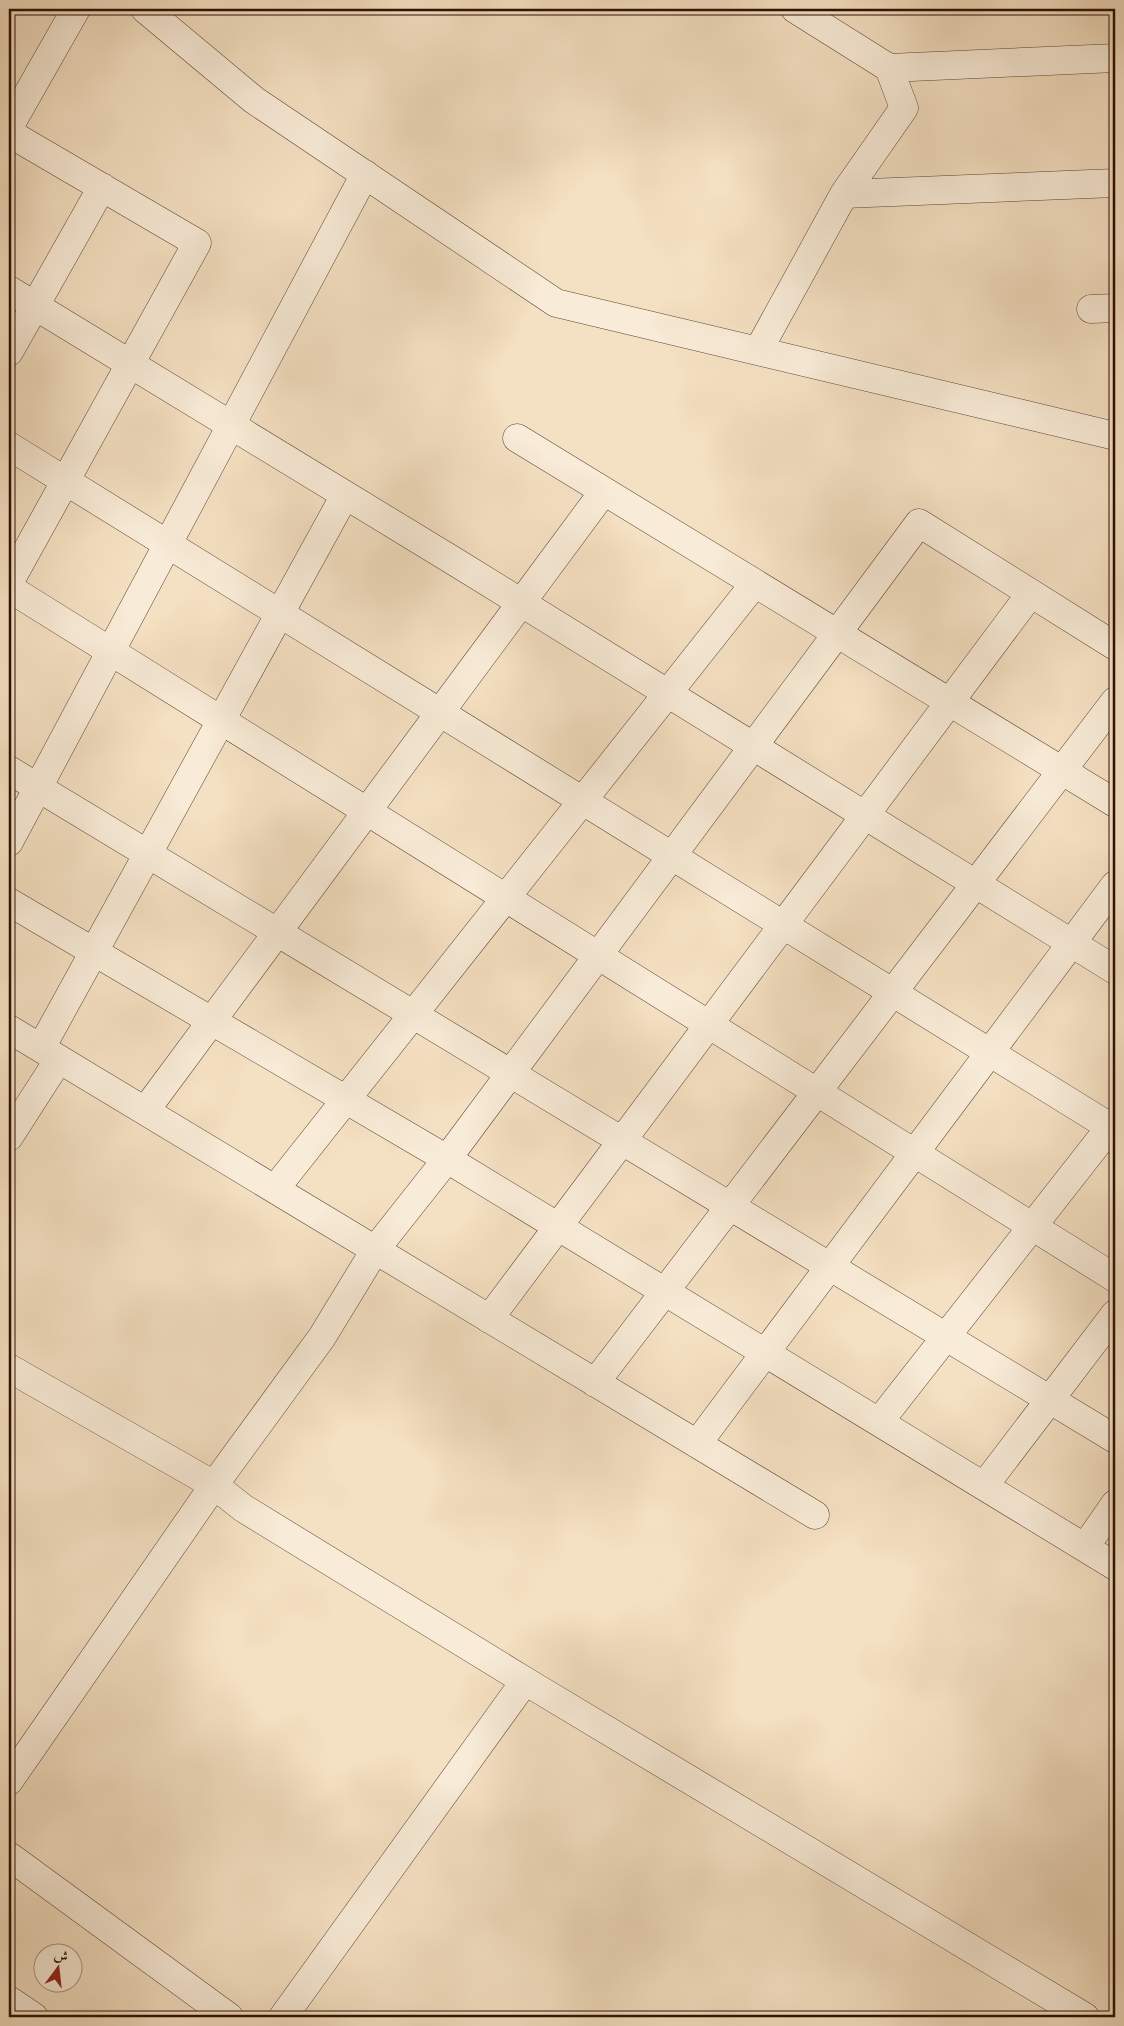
<svg xmlns="http://www.w3.org/2000/svg" width="1124" height="2026" viewBox="0 0 1124 2026" font-family="Cardo,Amiri,serif">
<rect width="100%" height="100%" fill="#f4e0c2"/>
<filter id="stains"><feTurbulence type="fractalNoise" baseFrequency=".004" numOctaves="4"/><feColorMatrix values="0 0 0 0 .2 0 0 0 0 .09 0 0 0 0 .02 0 0 0 .5 -.17"/></filter>
<radialGradient id="worn" r=".72"><stop offset=".6" stop-color="#630" stop-opacity="0"/><stop offset="1" stop-color="#630" stop-opacity=".3"/></radialGradient>
<g fill="none" stroke-linecap="round" stroke-linejoin="round">
<!-- minor casing -->
<g stroke="#604333" stroke-width="29">
<path id="minor" d="M145,9L254,100L556,303L1115,436
M795,9L889,68L1115,58
M9,127L76,9
M9,133L197,243L9,583
M844,194L1115,183
M9,290L457,563L1115,970
M1091,309L1115,308
M758,351L844,194L904,108L889,68
M9,352L102,187
M517,438L1115,803
M9,446L1115,1130
M9,588L1115,1278
M9,770L1115,1439
M9,842L365,174
M9,902L447,1159L1115,1566
M9,1029L815,1515
M41,1048L345,495
M145,1111L604,491
M9,1137L59,1059
M275,1189L755,583
M489,1319L1031,593
M9,1368L214,1485L243,1508L525,1681L1085,2017
M595,1383L1115,701
M879,1422L1115,1121
M697,1444L1115,885
M984,1486L1115,1314
M1085,1547L1115,1504
M9,1781L214,1485L322,1337L375,1250L447,1159L919,523L1115,646
M9,1856L229,2017
M9,2000L34,2017
M283,2017L525,1681"/>
</g>
<!-- minor -->
<use href="#minor" stroke="#f8ebd7" stroke-width="28"/>
</g>
<!-- margin -->
<rect width="1124" height="2026" fill="none" stroke="#f4e0c2" stroke-width="30"/>
<rect x="10" y="10" width="1104" height="2006" fill="none" stroke="#2f0f03" stroke-width="2.5"/>
<rect x="15" y="15" width="1094" height="1996" fill="none" stroke="#2f0f03"/>
<!-- north arrow -->
<g transform="translate(58 1968) rotate(15)"><circle r="24" fill="#f8ebd7" stroke="#a89382"/>
<path d="M0-4L9 19L0 12L-9 19Z" fill="#8f2418"/>
<text y="-8" font-size="14" font-weight="bold" text-anchor="middle" fill="#2f0f03">ش</text>
</g>
<rect width="100%" height="100%" filter="url(#stains)"/>
<rect width="100%" height="100%" fill="url(#worn)"/>
</svg>
